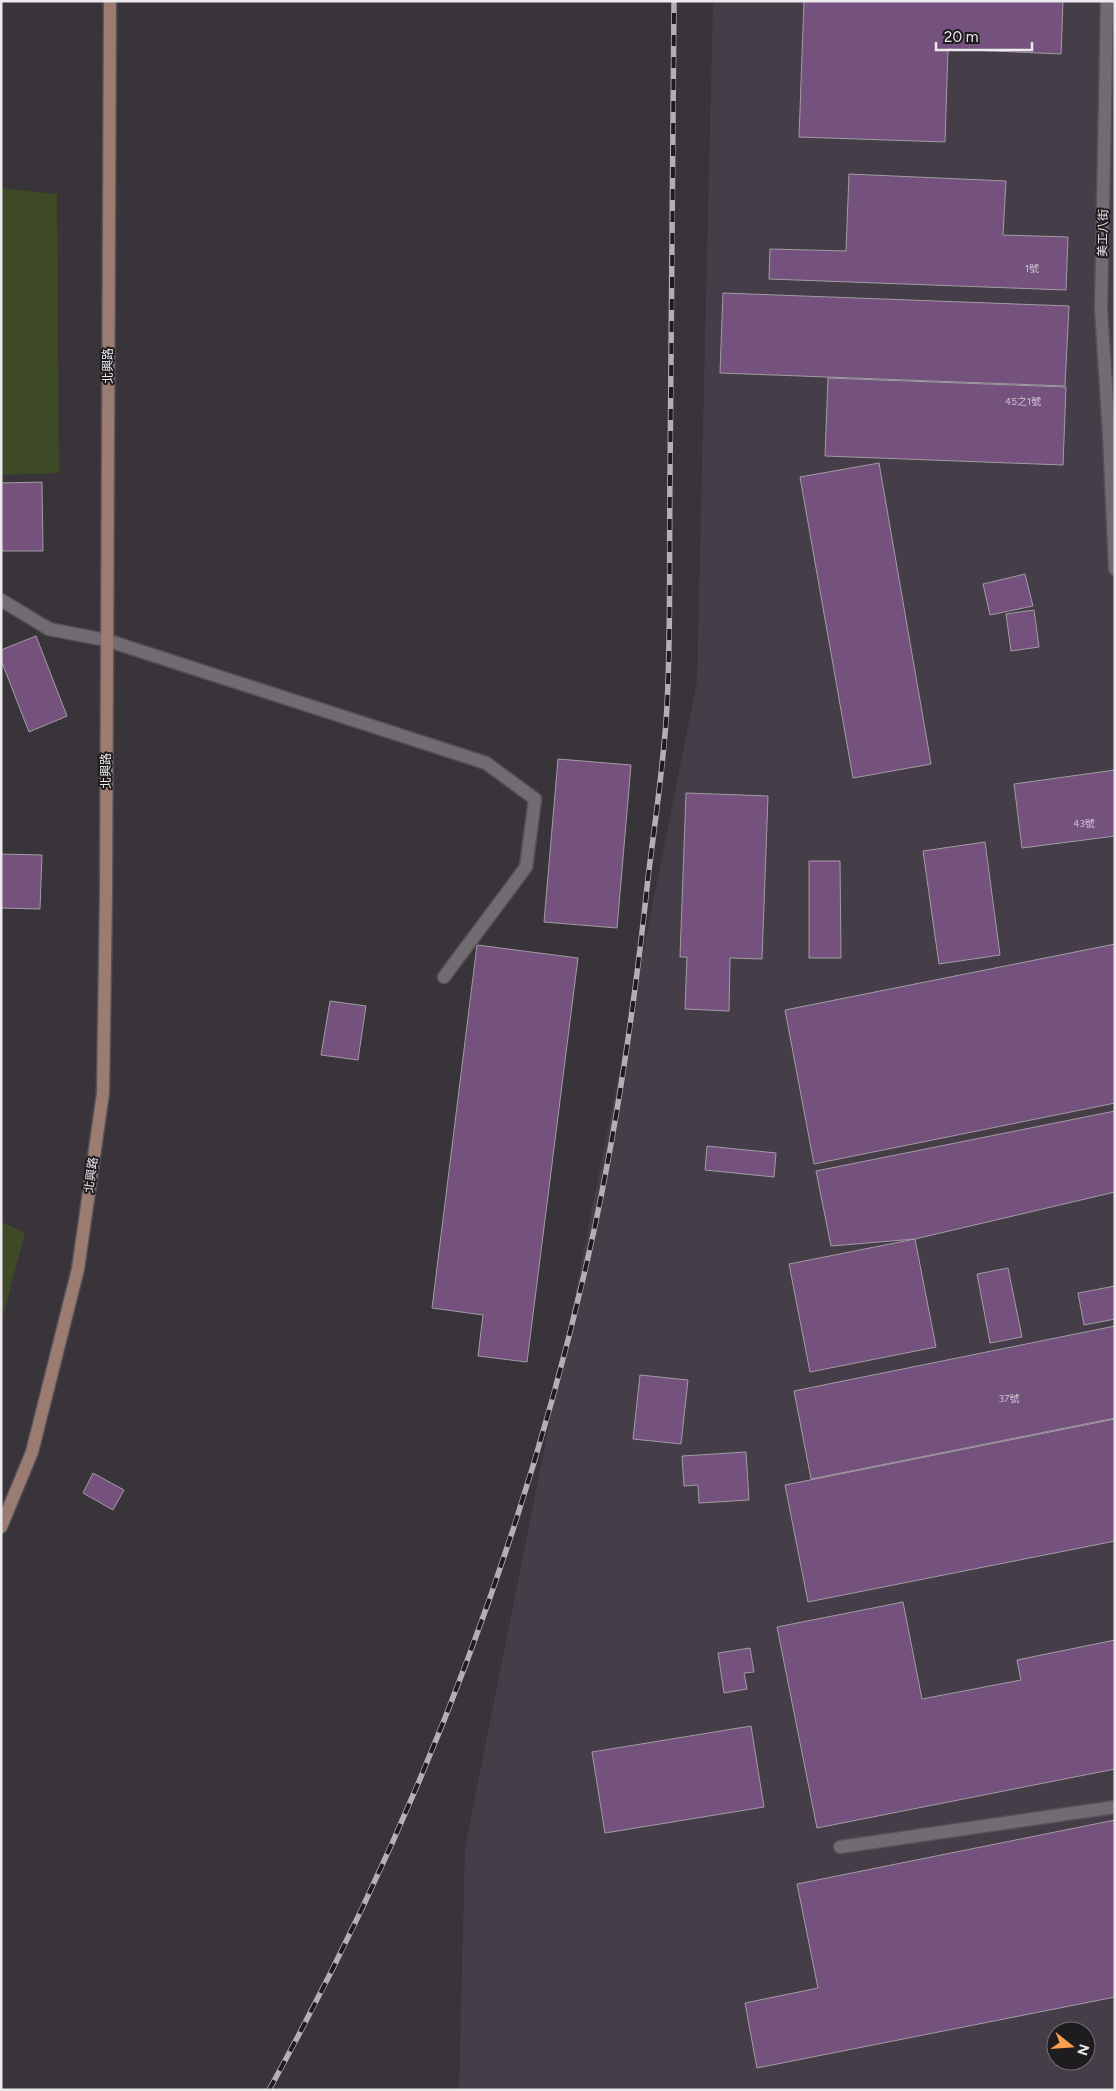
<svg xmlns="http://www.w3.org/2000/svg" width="1116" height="2091" viewBox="0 0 1116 2091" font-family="Figtree,'Noto Sans TC',sans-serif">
<rect width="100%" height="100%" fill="#39333a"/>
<!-- built -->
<path fill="#453d48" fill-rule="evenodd" d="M713,1H1115V2090H459L465,1848L697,681ZM1056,2031H1086V2061H1056Z"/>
<!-- green -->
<path fill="#3e4926" d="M1,188L57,194L59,473L1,475Z
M2,1222L25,1233L1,1324V1223Z"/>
<!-- building -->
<path fill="#74527d" stroke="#a29ca4" d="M804,1H1063L1061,54L948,49L945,142L799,137Z
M849,174L1006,181L1003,235L1068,237L1066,290L769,279L770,249L846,251Z
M723,293L1069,306L1065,386L720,373Z
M828,378L1066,387L1063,465L825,456Z
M879,463L931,764L853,778L800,477Z
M42,482L43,551H1V483Z
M1025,574L1033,606L990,615L983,584Z
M1034,610L1039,647L1011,651L1006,614Z
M36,636L67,716L29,732L1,660V650Z
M558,759L631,765L617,928L544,922Z
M1115,770V836L1022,848L1014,784Z
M686,793L768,796L762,959L730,958L729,1011L685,1009L687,957H680Z
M985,842L1000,955L939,964L923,851Z
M1,854L42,855L40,909L1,908Z
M809,861H840L841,958H809Z
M1115,944V1103L814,1164L785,1010Z
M477,945L578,958L527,1362L478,1356L483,1315L432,1308Z
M330,1001L366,1006L358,1060L321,1055Z
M1115,1111V1192L915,1239L831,1246L816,1171Z
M707,1146L776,1153L774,1177L705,1170Z
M915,1239L936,1347L810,1372L789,1264Z
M1008,1268L1022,1337L990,1343L977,1274Z
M1115,1286V1319L1084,1325L1078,1293Z
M1115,1326V1418L811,1479L794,1391Z
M640,1375L688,1380L681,1444L633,1439Z
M1115,1419V1541L808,1602L785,1485Z
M746,1452L749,1500L699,1503L698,1485L684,1486L682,1456Z
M93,1473L124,1490L113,1510L83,1493Z
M903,1602L922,1699L1021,1680L1017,1660L1115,1640V1769L817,1828L777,1627Z
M750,1648L754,1672L744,1673L747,1689L724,1693L718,1653Z
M751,1726L764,1807L605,1833L592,1752Z
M1115,1820V1997L757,2068L745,2003L818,1988L797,1884Z"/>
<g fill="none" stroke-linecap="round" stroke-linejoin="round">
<!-- lane casing -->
<g stroke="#555156" stroke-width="15">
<path id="lane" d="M1,600L49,629L106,640L486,763L535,799L526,867L444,977
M840,1847L1115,1807"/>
</g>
<!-- street casing -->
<g stroke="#555156" stroke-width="15">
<path id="street" d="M1107,1L1101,308L1109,435
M1115,433L1109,435L1115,569"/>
</g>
<!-- secondary casing -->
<g stroke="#555156" stroke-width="15">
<path id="secondary" d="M1,1527L32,1452L78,1269L103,1093L106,894L110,1"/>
</g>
<!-- lane -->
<use href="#lane" stroke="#716b72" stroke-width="12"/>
<!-- street -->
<use href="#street" stroke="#716b72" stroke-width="12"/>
<!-- secondary -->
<use href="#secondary" stroke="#9c7c70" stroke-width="12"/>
<!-- rail casing -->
<g stroke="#b3afb4" stroke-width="5.5">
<path id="rail" d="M269,2090C419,1818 531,1525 596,1221C620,1107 636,993 648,878C655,821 664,763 667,706C671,630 669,554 670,478C672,319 673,160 674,1"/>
</g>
<!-- rail -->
<use href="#rail" stroke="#1e1c1f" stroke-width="4" stroke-dasharray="11" stroke-linecap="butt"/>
</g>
<g text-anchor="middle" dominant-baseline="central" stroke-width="4" stroke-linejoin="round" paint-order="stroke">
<!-- number labels -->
<g font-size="10" fill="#cfc4d2">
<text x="1032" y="268">1號</text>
<text x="1023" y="401">45之1號</text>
<text x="1084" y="823">43號</text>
<text x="1009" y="1398">37號</text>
</g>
<!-- street labels -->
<g font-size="12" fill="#edeaee" stroke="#1e1c1f">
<text transform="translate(1103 233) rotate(-89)">美工八街</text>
<text transform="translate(108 366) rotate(-90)">北興路</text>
<text transform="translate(106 771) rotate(-90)">北興路</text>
<text transform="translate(91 1175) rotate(-82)">北興路</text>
</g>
</g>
<!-- border -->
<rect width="1116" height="2091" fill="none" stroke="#edeaee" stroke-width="5"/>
<!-- north arrow -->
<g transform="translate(1071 2046) rotate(107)"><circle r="24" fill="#1e1c1f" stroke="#716e72"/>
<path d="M0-4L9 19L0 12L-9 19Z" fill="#fb9e50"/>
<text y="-8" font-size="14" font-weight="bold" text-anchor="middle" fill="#edeaee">N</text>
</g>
<!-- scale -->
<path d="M936 42v8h96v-8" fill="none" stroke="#edeaee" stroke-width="2.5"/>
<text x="944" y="42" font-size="15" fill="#edeaee" stroke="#1e1c1f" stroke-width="4" paint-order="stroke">20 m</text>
</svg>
